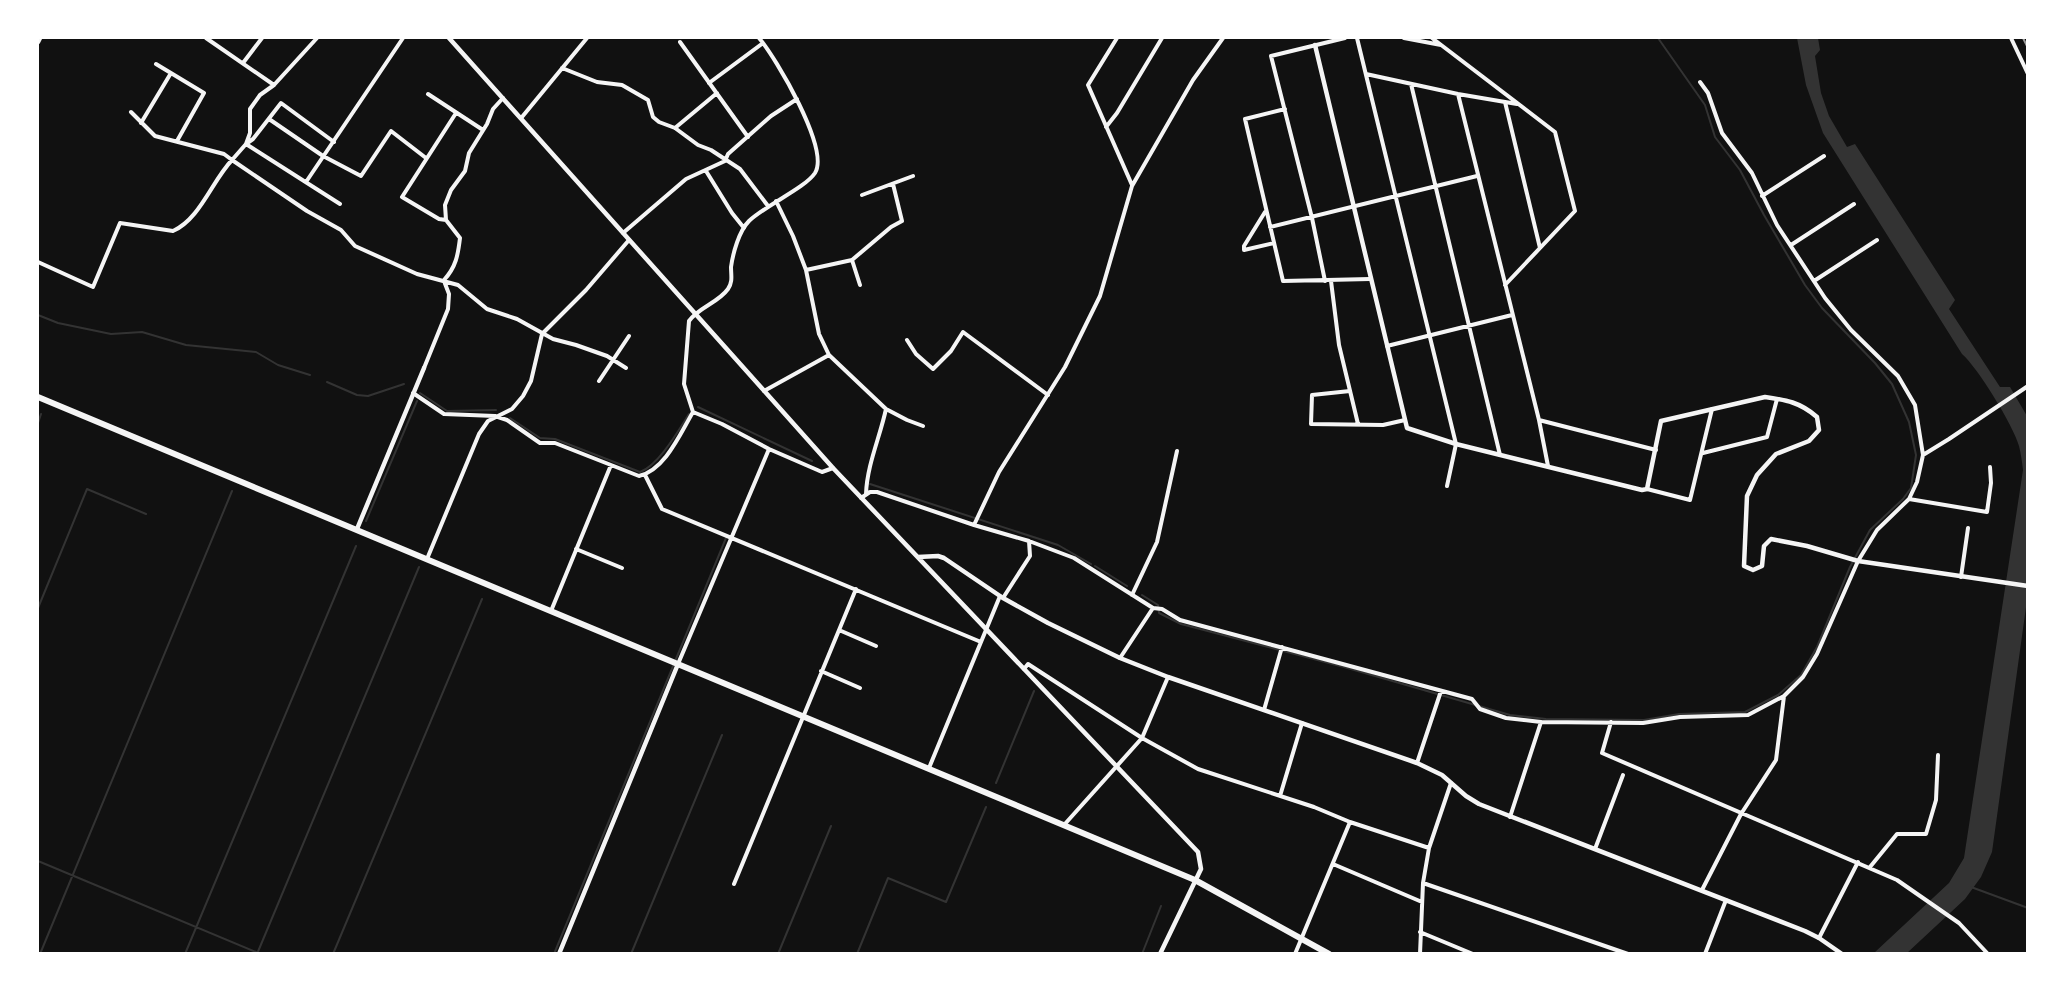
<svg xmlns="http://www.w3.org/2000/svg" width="2065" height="991" viewBox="0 0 2065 991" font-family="Inter,sans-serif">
<rect width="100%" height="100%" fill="#111"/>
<!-- water -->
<path fill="#333" d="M1797,38H1818L1820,50L1815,56L1821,93L1829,116L1847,147L1855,144L1955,300L1949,309L2000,387H2010L2027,416V600L1992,852L1981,877L1965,899L1907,953H1874L1949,883L1964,858L2023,470C2022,462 2021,454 2019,446C2013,425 1978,368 1962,354L1823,133L1806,85Z"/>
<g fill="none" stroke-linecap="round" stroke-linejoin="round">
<!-- stream -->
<path stroke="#333" stroke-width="2" d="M38,315L58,323L111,334L142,332L186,345L256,352L278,365L310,375
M327,382L357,395L368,396L404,384
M420,393L447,411L496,410
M698,407L812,461
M510,418L540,438L555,439L640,472C659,465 678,431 689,414
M38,423L41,414
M870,484L1058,545L1091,564
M366,521L417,401
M1095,566L1127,586
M1142,595L1158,605L1159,613L1181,624L1344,667L1510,715L1546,719L1644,720L1679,714L1745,712L1778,695L1801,675L1817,647L1850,567L1870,530L1903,499L1911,488L1916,455L1909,422L1892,384L1875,363L1822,308L1805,285L1764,215L1740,170L1715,137L1705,105L1658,38
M38,608L87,489L146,514
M996,783L1034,691
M38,861L256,952
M1971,887L2028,908
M40,954L232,491
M185,954L356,546
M257,954L419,567
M333,954L482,599
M554,954L726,538
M631,954L722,735
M778,954L831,826
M857,954L888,878L946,902L986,807
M1142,954L1161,906"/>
<!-- minor -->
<path stroke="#f5f5f5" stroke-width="4" d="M206,38L274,85
M759,38C776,58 830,149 815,173C805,188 766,205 749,221C739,231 733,253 731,267C731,275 733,282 728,289C718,303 699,307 689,321L684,384L693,412L722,424L769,449L822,472L833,468
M1117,38L1088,85L1132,185
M1357,38L1456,444L1447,486
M1404,38L1441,45
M1432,38L1555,132L1575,211L1505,285
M2011,38L2028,74
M680,42L748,137
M243,63L262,38
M156,64L204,93L177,141
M562,68L597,82L622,85L648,100L653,117L659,122L675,128L698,145L711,150L740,169L768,206
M1366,74L1458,94L1517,104
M709,83L763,43
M1411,84L1500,455
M428,94L483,130
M1458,94L1539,420L1548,466
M1505,102L1540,248
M1285,109L1245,119L1283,281L1370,279
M131,112L155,136L224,154L232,160L246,144L250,133V109L260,95L274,85L317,38
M522,117L587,38
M269,119L323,156L361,176L391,131L426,158
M141,123L171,73
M1106,127L1117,113L1162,38
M675,128L717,93
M334,142L281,103L253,139L246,144L340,204
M706,171L732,213L744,228
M306,182L403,38
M862,195L913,176
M1762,196L1824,156
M776,201L793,236L806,270L819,334L829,355L886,409L907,420L923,426
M1265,212L1244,246V250L1274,243
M446,220L445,205L451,190L465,171L469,153L487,124L493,109L503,98
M1270,227L1477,176
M623,233L686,179L725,161L728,154L771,116L797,99
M1791,245L1854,204
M852,260L891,227L902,221L893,184
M38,262L93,287L120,223L173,231C200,219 212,181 232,160L307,211L341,230L355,246L417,274L458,285L487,309L517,319L553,339L576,345L607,356L626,368
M806,270L852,260L860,285
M444,280C456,267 458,255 460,238L446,220L439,219L402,197L456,113
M1325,281L1312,218L1271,56L1345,38
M1331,281L1339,345L1358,424
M1814,281L1877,240
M907,340L916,354L933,369L951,351L963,332L1048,395
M1387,346L1512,315
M424,368L448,309L449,294L444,281
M599,381L629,336
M764,391L829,355
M1350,391L1312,395L1311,424L1383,425L1405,420
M413,393L444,414L495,416L507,420L540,443H555L639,476C665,470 680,434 693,412
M1539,420L1656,450
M1703,453L1767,437L1777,399
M1923,455L1949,439L2028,386
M645,475L662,509L981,642
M1647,489L1690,500L1712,409
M866,494C867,465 880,437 886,409
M861,498L870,492H877L974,525L1029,541L1074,558L1153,608L1162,609L1180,620L1472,699L1480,709L1506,718L1541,722L1643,723L1680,717L1748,715L1784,696L1803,677L1817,654L1858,561L1877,530L1909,499L1917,482L1923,455L1915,405L1898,376L1851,330L1825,298L1777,225L1752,173L1722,133L1708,93L1700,82
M1909,499L1987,512L1991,483L1990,467
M974,525L999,472L1065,367L1100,296L1132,186L1193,80L1223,38
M576,549L622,568
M427,559L479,434L488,421L512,409L523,396L531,381L542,334L586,290L629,240
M1961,577L1968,528
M1132,595L1157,542L1177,451
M1003,598L1030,556L1029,541
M551,611L611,465
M839,630L876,646
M1120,658L1153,608
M678,664L769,449
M1024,669L1028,664L1142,738L1198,769L1314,807L1350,822L1429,848
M821,671L860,688
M1264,710L1282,647
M1611,722L1602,753L1897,880L1959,923L1988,954
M1417,763L1441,691
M929,768L1000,596
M1280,796L1302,723
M1510,817L1541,722
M1064,825L1142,738L1168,677
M1595,849L1623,775
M1333,864L1422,902
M1870,867L1897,834H1926L1936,800L1938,755
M1423,883L1628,954
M734,884L856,589
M1702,890L1741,814L1776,760L1784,696
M1420,932L1473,954
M1819,938L1858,862
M1295,954L1350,822
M1420,954L1423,883L1429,848L1451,783
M1705,954L1726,900"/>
<!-- tertiary -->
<path stroke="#f5f5f5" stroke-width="4.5" d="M449,38L833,468L1198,852L1201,869L1160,954
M38,42L40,38
M1315,45L1407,428L1456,444L1642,490L1647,489L1661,421L1765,397C1786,400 1800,402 1817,417L1819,430L1809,441L1776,454L1757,475L1747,496L1744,566L1753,570L1762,566L1764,546L1771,539L1807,546L1858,561L2028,586
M357,529L424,368
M918,557L938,556L944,558L1003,598L1048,623L1120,658L1168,677L1417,763L1442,775L1466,796L1479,804L1805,931L1819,938L1842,954
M559,954L678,664"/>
<!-- trunk -->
<path stroke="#f5f5f5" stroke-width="6" d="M38,397L1195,880L1329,954"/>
<!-- rail -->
<path stroke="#9a9a9a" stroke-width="2" d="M2023,38L2028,48"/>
</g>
<!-- border -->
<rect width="2065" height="991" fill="none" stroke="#ffffff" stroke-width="78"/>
</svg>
